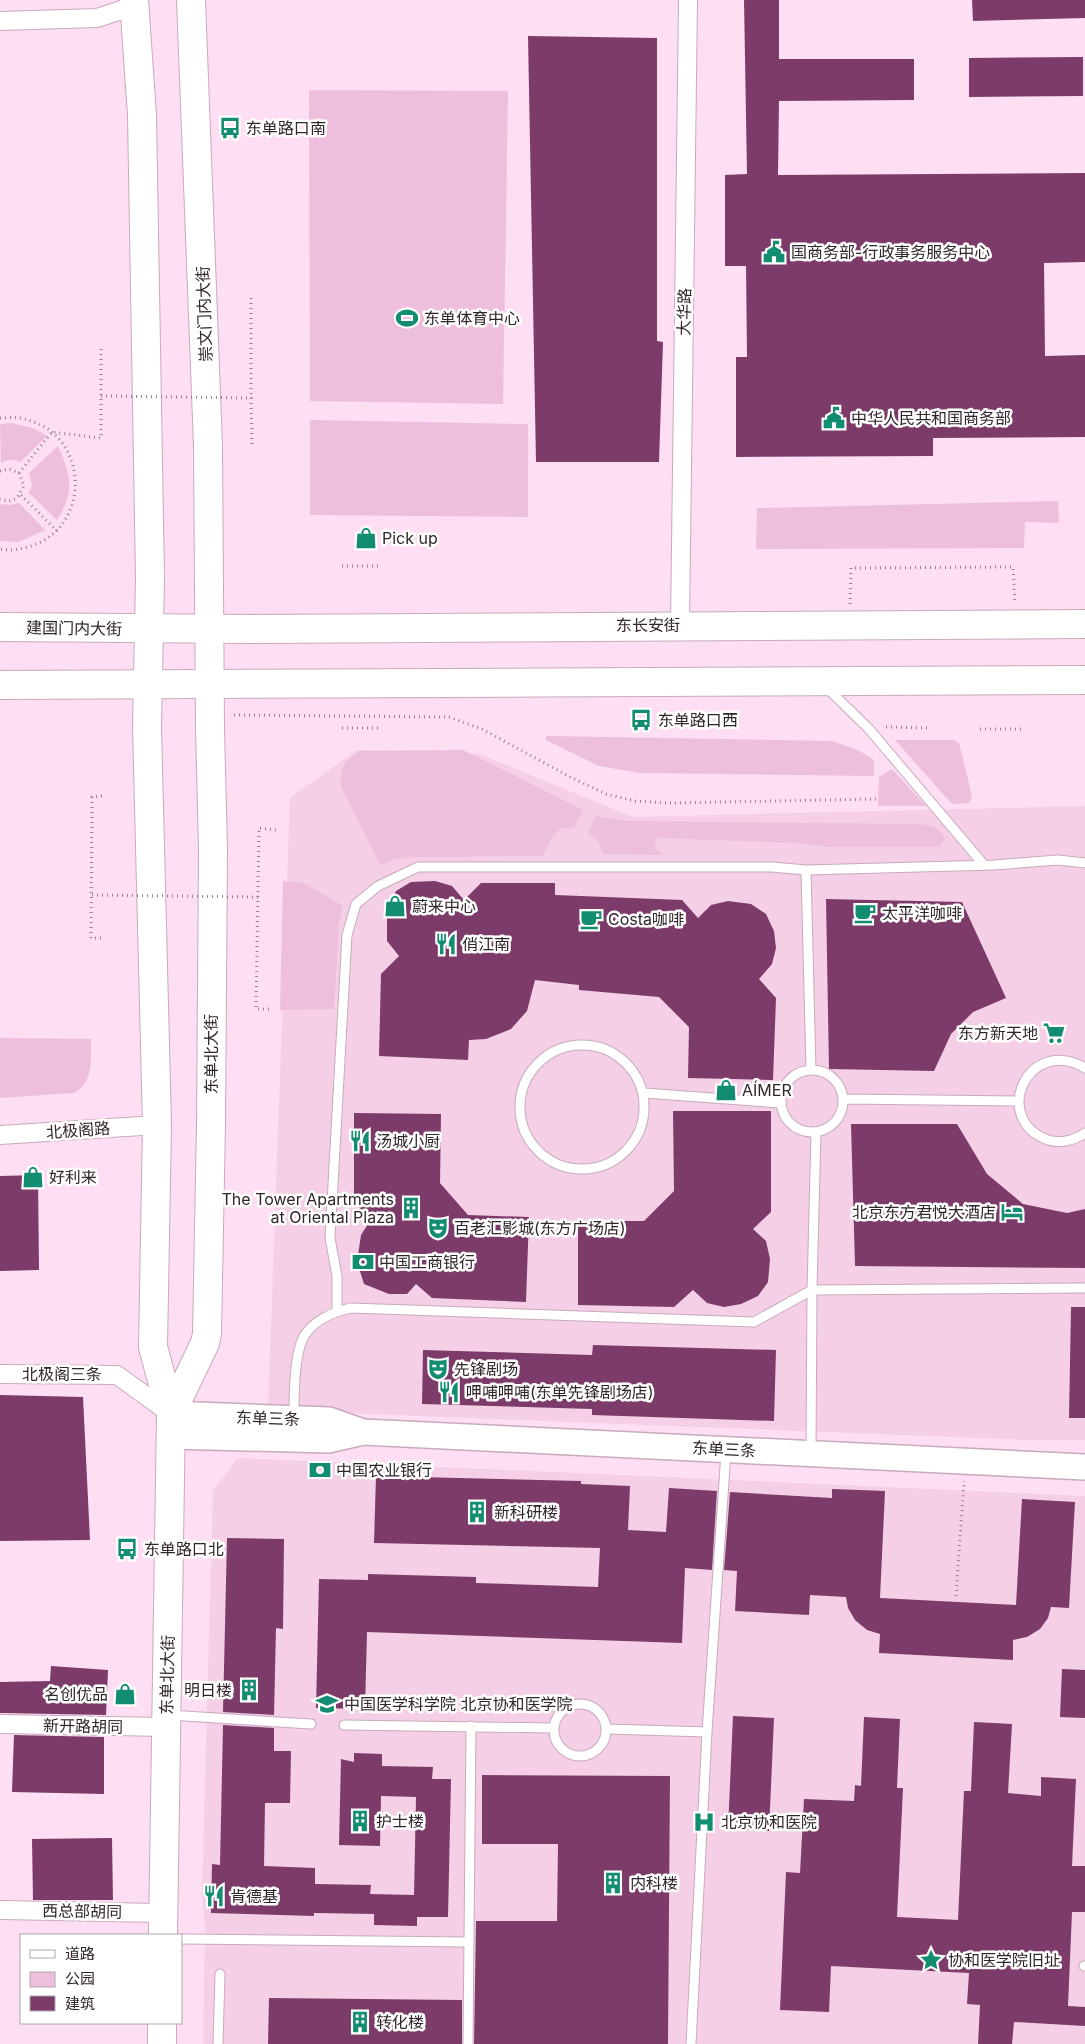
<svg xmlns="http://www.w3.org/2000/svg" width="1085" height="2044" viewBox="0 0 1085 2044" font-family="Inter,'Noto Sans SC',sans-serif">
<rect width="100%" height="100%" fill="#fddef2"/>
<!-- built -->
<path fill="#f4cfe6" d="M357,750L479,754L633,817L1085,806V1440H1029L268,1410L290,798Z
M238,1458L1085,1496V2044H203L205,1925L202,1894L213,1491Z"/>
<!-- green -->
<path fill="#eebedd" d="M309,90L508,91L503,404L310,401Z
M310,420L528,424V517L310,515Z
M11,423L33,428L47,436L20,462C13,458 8,460 1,463L0,424Z
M58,446C71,475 75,492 57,520L29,493L32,485L29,473Z
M1058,501L1059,523L1025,522L1024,548L756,549L757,508Z
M19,503L45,530L19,542L0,541V504L11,505Z
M546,736L832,741L858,750L874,760V776L640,773L599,766L546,740Z
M895,740H954L959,743L972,796L969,803L952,804Z
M463,750L583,810L574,827L560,829L552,837L543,856L412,857L395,859L380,865L341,787V775L345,762L360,751Z
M892,769L926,806H878L879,777Z
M596,816L626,821L919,824C931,826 941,827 945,839L939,847H828L800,843L658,838L654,845L657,850L664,855L603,854L598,841L588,833Z
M283,881L304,883L343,906L339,922L334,1009L280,1010Z
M0,1038L91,1039C91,1059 94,1082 74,1093L0,1098Z"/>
<!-- building -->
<path fill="#7d3b6a" d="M744,0H779V59H914V100L779,101L778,175L1085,173V262L1044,263L1045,356L1085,355V437L933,438V456L736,457V357H747L746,266H725V175L747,174Z
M972,0H1085V18L973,21Z
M528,36L657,38V341L663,342L659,462H536Z
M1083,57V96L969,97V58Z
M435,881L452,886L464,900L481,883H555V895L682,900L698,918L711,905L728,901L751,904L766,914L774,931L776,948L772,964L759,979L776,998L773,1080L688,1078L689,1027L659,997L579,990V985L535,980L527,1011L511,1029L486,1039L469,1040L468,1060L379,1056L381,974L399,956L387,941V908L396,891L411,882Z
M826,899L962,902L1006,998L973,1012L951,1034L934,1071L829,1069Z
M673,1111H771V1212L753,1229L766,1241L770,1259L768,1282L758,1296L741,1304L724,1307L707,1303L693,1290L674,1307L578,1305V1221H644L674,1191Z
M354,1113L441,1114L440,1183L468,1215L529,1217L526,1302L432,1298L416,1284L407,1294H389L364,1284L357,1262L361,1235L370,1221L354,1201Z
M851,1124H957L987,1174L1023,1204L1067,1213L1085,1209V1268L855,1266Z
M38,1175L39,1270L0,1271V1176Z
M1071,1307H1085V1418H1069Z
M593,1345L776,1350L774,1421L592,1415V1409L422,1404L423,1350L592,1355Z
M0,1395L83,1397L90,1540L0,1541Z
M376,1476L581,1481V1484L630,1486L628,1530L666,1532L669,1488L717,1491L712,1570L685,1568L682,1643L367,1632L365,1709L316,1708L319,1579L368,1580V1574L476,1577V1583L598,1587L600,1548L374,1543Z
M832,1489L885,1491L880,1598L1016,1605L1022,1499L1075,1502L1069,1608L1051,1607L1048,1618L1040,1629L1027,1637L1013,1640V1660L879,1653L880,1634L867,1630L855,1620L848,1608L846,1597L810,1595L809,1615L735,1611L737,1571L724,1570L730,1492L832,1498Z
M227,1538L284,1539L283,1629L276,1628L274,1715L223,1712Z
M51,1666L108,1670L106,1715L0,1713V1682L50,1681Z
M1062,1669L1085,1670V1718L1060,1717Z
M733,1716L774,1718L769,1831L728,1829Z
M864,1717L900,1719L897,1788H903L897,1917L958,1920L964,1791H971L974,1722L1012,1724L1008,1793L1041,1796V1777L1076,1779L1072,1866H1085V1912H1072L1068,2006L1085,2007V2026L1014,2022L1012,2044H978L980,2005L967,2004L969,1973L831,1966L829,2012L780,2010L786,1872L800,1873L804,1799L854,1801L855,1785L861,1786Z
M223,1725L274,1728V1751H291L290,1803H265L264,1866L315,1868V1884L371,1885L370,1894L414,1895L416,1797L381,1796L380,1846L339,1845L341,1759L354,1762V1753L382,1754V1766L433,1767L432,1779H451L448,1917H417V1926L374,1925V1914L314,1913V1916L211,1913L212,1864L220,1865Z
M14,1735L104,1737V1794L12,1792Z
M482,1775L670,1776L668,2044H474L476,1921H557L558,1844H482Z
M112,1838L113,1900H33L32,1839Z
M269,1998L462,2000V2044H268Z"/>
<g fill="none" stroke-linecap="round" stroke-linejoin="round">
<!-- lane casing -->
<g stroke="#c7aabd" stroke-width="11">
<path id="lane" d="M825,686L869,729L984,865
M806,870L811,1070
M520 1107a62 62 0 1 1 124 0a62 62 0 1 1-124 0Z
M1085,1068C1028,1035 990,1119 1048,1140C1061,1144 1075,1140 1085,1133
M781 1101a31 31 0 1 1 62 0a31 31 0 1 1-62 0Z
M644,1093L781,1103
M843,1099L1019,1101
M337,1311V1276L330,1238L347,935L356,904L378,886L418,867H772L806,870L994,865L1058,860L1085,863
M294,1416C294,1395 294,1357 303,1338C312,1321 333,1312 351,1308L754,1322L812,1290L1085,1288
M811,1453L812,1290L816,1132
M554 1730a26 26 0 1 1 52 0a26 26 0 1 1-52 0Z
M169,1715L311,1724
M344,1725L553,1728
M607,1729L707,1732
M181,1939L469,1942
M1084,1966H1085
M218,2044L220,1974
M468,2044L471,1726
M691,2044L707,1732L726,1452"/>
</g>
<!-- street casing -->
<g stroke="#c7aabd" stroke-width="20">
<path id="street" d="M0,21L97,18L134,6
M680,625L688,0
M0,1135L157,1125
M0,1374L117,1375L171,1414
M0,1724L166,1727
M0,1910L163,1913"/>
</g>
<!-- secondary casing -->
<g stroke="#c7aabd" stroke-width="28">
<path id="secondary" d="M171,1414L329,1420L363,1432
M171,1436L328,1440L363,1432L1085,1467"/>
</g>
<!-- primary casing -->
<g stroke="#c7aabd" stroke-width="30">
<path id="primary" d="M134,0L142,115L150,578L147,727L157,1125L153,1347L171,1414L163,1935
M171,1414L205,1343L207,1334L211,1124L213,851L210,728L208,446L191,0
M162,2044V2023"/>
</g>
<!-- highway casing -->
<g stroke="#c7aabd" stroke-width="30">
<path id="highway" d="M0,627L250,629L1085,624
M0,685C362,685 723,680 1085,680"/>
</g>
<!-- path -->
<path stroke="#97828f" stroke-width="3" stroke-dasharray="1 4" stroke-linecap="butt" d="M251,298V398
M0,418C12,417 23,417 34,422C89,442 89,525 34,545C23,549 11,551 0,549
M0,471L9,469L19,473L24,486L17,498L9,501L0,499
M19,473L52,432L101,438V348
M21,495L57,531
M342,566H382
M850,604L851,568L1013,567L1015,602
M234,715L449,717L482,729L572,778L606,794L635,801L670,803L876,799
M886,727L930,728
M342,728H379
M980,729H1022
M102,796L92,797L91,938H103
M269,1009H256L259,828L278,830
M956,1596L964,1481"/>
<!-- lane -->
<use href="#lane" stroke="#fff" stroke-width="9"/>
<!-- street -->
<use href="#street" stroke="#fff" stroke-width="18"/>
<!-- secondary -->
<use href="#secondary" stroke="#fff" stroke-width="25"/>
<!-- primary -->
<use href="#primary" stroke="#fff" stroke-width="28"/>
<!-- highway -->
<use href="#highway" stroke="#fff" stroke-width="28"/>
<!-- path-bridge -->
<path stroke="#97828f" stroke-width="3" stroke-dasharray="1 4" stroke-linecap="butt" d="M101,396L251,398L252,445
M92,895L258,897"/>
</g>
<!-- icons -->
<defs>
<g id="bus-bare" transform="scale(1.725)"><path d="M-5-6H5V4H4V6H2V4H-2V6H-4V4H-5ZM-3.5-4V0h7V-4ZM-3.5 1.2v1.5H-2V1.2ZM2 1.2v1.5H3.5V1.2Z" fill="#138d71" stroke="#fff" stroke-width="2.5" paint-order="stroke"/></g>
<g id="civic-bare" transform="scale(1.725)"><path d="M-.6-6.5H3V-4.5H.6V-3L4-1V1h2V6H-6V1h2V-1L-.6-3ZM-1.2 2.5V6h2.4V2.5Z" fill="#138d71" stroke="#fff" stroke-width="2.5" paint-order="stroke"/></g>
<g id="stadium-bare" transform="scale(1.725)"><path d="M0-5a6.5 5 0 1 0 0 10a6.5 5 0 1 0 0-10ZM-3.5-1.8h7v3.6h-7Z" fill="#138d71" stroke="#fff" stroke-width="2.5" paint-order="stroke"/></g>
<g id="shop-bare" transform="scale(1.725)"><path d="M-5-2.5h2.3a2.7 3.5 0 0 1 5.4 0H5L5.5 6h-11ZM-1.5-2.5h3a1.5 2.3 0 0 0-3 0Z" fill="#138d71" stroke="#fff" stroke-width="2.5" paint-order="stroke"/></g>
<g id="cafe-bare" transform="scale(1.725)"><path d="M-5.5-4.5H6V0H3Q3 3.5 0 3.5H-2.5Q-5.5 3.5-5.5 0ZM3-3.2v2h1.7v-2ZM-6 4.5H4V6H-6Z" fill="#138d71" stroke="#fff" stroke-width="2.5" paint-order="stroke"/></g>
<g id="restaurant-bare" transform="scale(1.725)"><path d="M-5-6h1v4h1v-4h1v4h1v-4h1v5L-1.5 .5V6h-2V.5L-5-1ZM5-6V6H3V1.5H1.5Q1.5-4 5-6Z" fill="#138d71" stroke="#fff" stroke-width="2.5" paint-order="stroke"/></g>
<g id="supermarket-bare" transform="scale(1.725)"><path d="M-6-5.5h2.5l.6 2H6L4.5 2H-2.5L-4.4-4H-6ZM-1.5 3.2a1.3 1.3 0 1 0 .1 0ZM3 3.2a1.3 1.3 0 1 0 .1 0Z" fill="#138d71" stroke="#fff" stroke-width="2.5" paint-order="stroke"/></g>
<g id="building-bare" transform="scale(1.725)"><path d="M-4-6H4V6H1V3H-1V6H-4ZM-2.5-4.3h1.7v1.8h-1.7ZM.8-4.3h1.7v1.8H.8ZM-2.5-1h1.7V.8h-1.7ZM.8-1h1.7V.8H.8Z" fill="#138d71" stroke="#fff" stroke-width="2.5" paint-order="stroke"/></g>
<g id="hotel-bare" transform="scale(1.725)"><path d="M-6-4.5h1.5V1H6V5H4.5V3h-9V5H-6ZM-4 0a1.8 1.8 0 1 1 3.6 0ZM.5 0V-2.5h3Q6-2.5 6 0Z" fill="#138d71" stroke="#fff" stroke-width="2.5" paint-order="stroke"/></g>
<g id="theatre-bare" transform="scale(1.725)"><path d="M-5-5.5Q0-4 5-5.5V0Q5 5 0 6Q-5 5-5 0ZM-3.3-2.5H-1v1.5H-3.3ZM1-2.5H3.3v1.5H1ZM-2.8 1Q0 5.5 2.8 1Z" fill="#138d71" stroke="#fff" stroke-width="2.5" paint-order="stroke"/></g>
<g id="bank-bare" transform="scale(1.725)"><path d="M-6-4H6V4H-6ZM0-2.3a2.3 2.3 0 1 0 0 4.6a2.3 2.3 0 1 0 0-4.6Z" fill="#138d71" stroke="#fff" stroke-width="2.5" paint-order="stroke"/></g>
<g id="university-bare" transform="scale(1.725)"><path d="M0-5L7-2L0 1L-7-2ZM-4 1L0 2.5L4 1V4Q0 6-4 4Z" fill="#138d71" stroke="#fff" stroke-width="2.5" paint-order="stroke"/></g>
<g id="hospital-bare" transform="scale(1.725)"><path d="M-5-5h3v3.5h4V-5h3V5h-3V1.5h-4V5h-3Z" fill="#138d71" stroke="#fff" stroke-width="2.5" paint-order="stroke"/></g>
<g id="sight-bare" transform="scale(1.725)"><path d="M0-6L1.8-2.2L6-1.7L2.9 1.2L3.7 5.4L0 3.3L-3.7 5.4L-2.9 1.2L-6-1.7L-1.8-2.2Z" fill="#138d71" stroke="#fff" stroke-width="2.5" paint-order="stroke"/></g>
</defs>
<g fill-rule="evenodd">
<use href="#bus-bare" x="230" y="128"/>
<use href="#civic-bare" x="774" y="252"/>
<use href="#stadium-bare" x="407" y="318"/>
<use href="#civic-bare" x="834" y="418"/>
<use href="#shop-bare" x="366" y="538"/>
<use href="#bus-bare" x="641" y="720"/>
<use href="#shop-bare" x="395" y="906"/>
<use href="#cafe-bare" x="865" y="913"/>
<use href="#cafe-bare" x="591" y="919"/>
<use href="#restaurant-bare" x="446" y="944"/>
<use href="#supermarket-bare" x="1054" y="1033"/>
<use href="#shop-bare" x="726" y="1090"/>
<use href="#restaurant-bare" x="360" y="1141"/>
<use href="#shop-bare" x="33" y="1177"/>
<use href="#building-bare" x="411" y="1208"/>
<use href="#hotel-bare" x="1012" y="1212"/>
<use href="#theatre-bare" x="438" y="1228"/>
<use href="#bank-bare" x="363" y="1262"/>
<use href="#theatre-bare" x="438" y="1369"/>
<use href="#restaurant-bare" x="449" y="1392"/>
<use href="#bank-bare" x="320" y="1470"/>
<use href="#building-bare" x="477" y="1512"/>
<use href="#bus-bare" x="127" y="1549"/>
<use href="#building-bare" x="249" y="1690"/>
<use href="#shop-bare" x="125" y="1694"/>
<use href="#university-bare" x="327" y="1704"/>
<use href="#building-bare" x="360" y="1821"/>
<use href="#hospital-bare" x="704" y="1822"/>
<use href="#building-bare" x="613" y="1883"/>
<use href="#restaurant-bare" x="214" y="1896"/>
<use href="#sight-bare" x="931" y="1960"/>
<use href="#building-bare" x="360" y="2022"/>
</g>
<g text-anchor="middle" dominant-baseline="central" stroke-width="5" stroke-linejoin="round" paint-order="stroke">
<!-- poi labels -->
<g font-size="16" fill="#30252c" stroke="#fff" text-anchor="start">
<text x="246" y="128">东单路口南</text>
<text x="791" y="252">国商务部-行政事务服务中心</text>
<text x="424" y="318">东单体育中心</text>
<text x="851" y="418">中华人民共和国商务部</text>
<text x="382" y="538">Pick up</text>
<text x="658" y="720">东单路口西</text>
<text x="412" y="906">蔚来中心</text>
<text x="882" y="913">太平洋咖啡</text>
<text x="608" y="919">Costa咖啡</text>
<text x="462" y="944">俏江南</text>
<text x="1038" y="1033" text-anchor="end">东方新天地</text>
<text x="742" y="1090">AÍMER</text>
<text x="376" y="1141">汤城小厨</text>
<text x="49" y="1177">好利来</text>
<text x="394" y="1199" text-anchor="end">The Tower Apartments<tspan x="394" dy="18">at Oriental Plaza</tspan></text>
<text x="996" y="1212" text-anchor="end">北京东方君悦大酒店</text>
<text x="454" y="1228">百老汇影城(东方广场店)</text>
<text x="379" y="1262">中国工商银行</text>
<text x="454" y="1369">先锋剧场</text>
<text x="466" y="1392">呷哺呷哺(东单先锋剧场店)</text>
<text x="336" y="1470">中国农业银行</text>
<text x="494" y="1512">新科研楼</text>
<text x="144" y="1549">东单路口北</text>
<text x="232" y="1690" text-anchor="end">明日楼</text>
<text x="108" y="1694" text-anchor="end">名创优品</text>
<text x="344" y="1704">中国医学科学院 北京协和医学院</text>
<text x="376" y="1821">护士楼</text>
<text x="721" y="1822">北京协和医院</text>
<text x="630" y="1883">内科楼</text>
<text x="230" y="1896">肯德基</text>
<text x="948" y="1960">协和医学院旧址</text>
<text x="376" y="2022">转化楼</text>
</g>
<!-- street labels -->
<g font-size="16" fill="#30252c" stroke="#fff">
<text transform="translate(684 312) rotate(-89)">大华路</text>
<text transform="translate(204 314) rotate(-92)">崇文门内大街</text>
<text x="648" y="625">东长安街</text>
<text transform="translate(74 628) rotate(1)">建国门内大街</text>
<text transform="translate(211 1054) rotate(-90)">东单北大街</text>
<text transform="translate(78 1130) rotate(-4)">北极阁路</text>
<text x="62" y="1374">北极阁三条</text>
<text transform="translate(268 1418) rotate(2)">东单三条</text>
<text transform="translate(724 1449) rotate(3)">东单三条</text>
<text transform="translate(167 1675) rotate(-89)">东单北大街</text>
<text transform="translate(83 1726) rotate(1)">新开路胡同</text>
<text transform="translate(82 1911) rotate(1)">西总部胡同</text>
</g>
</g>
<!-- legend -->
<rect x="20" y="1934" width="162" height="90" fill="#ffffff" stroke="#aca8ab"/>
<rect x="30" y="1950" width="25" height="8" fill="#ffffff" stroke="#aca8ab"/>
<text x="65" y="1959" font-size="15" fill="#30252c">道路</text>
<rect x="30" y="1972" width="25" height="15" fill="#eebedd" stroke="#aca8ab"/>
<text x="65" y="1984" font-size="15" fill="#30252c">公园</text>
<rect x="30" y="1996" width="25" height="15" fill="#7d3b6a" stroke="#aca8ab"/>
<text x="65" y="2009" font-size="15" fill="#30252c">建筑</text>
</svg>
